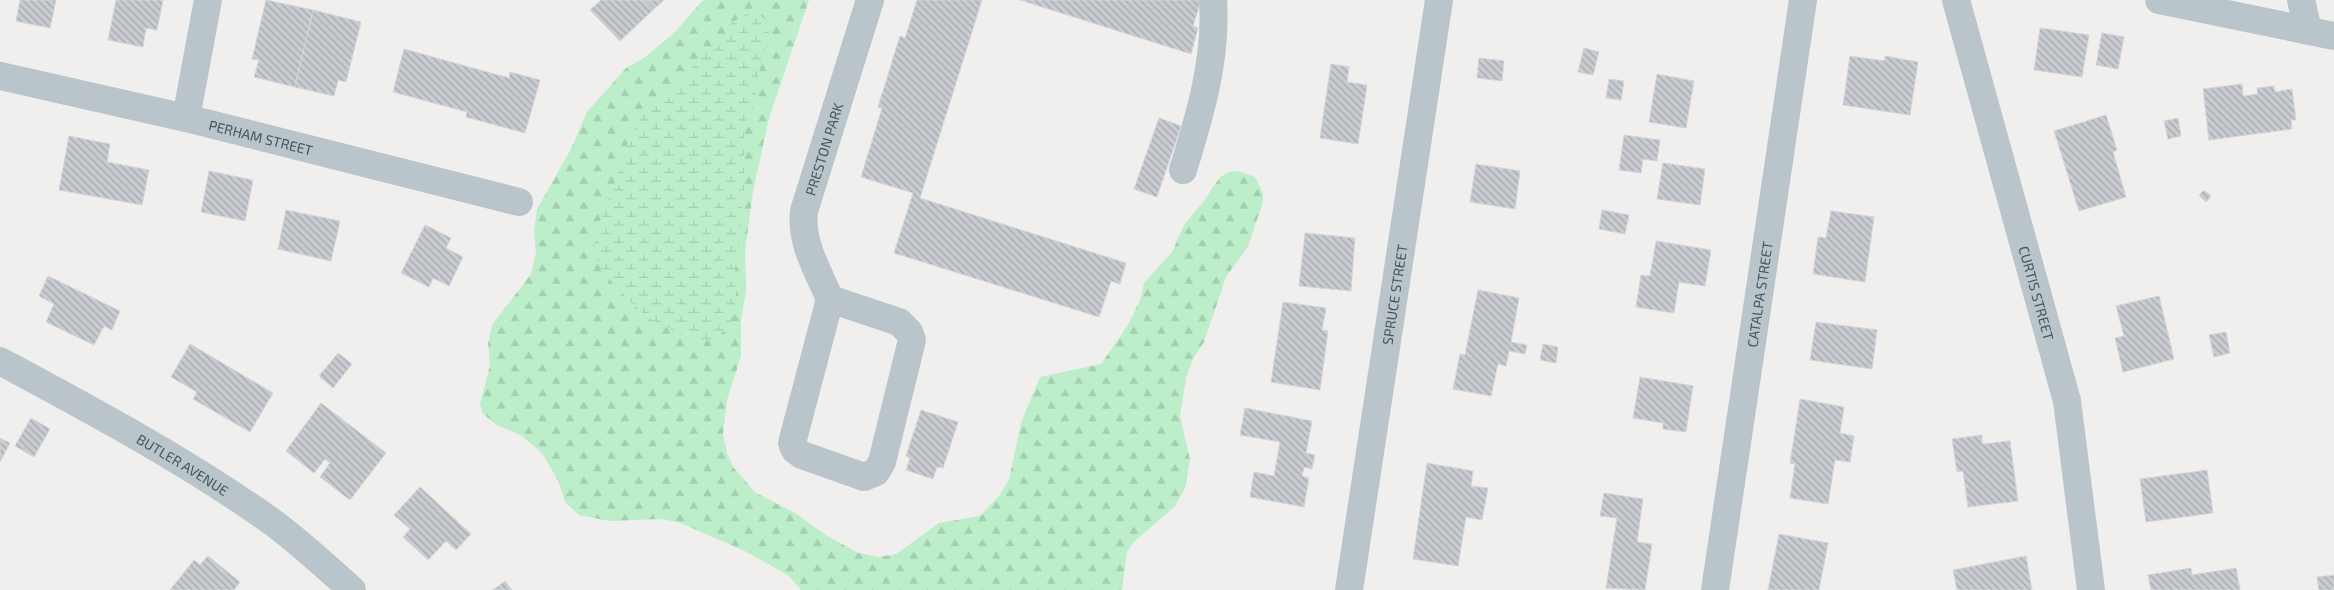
<svg xmlns="http://www.w3.org/2000/svg" width="2334" height="590" viewBox="0 0 2334 590" font-family="'Exo 2',sans-serif">
<defs>
<pattern id="forest-firs" width="22" height="20" patternUnits="userSpaceOnUse" patternTransform="scale(1.25)"><rect width="22" height="20" fill="#bceeca"/><path d="M5 1l3.5 6h-7zM16 11l3.5 6h-7z" fill="#a3ceb0"/></pattern>
<pattern id="wetland-marsh" width="20" height="14" patternUnits="userSpaceOnUse" patternTransform="scale(1.25)"><rect width="20" height="14" fill="#bceeca"/><path d="M1 5h8M5 5V1M11 12h8M15 12V8" fill="none" stroke="#a3ceb0"/></pattern>
<pattern id="building-back-hatch" width="6" height="6" patternUnits="userSpaceOnUse" patternTransform="scale(1.25)"><rect width="6" height="6" fill="#c8ccd1"/><path d="M-1 5l2 2M0 0l6 6M5-1l2 2" fill="none" stroke="#a4a8ad"/></pattern>
</defs>
<rect width="100%" height="100%" fill="#f1eeee"/>
<!-- forest -->
<path fill="url(#forest-firs)" d="M703,0H809L769,118L753,191L745,253L746,290L741,320V356L727,400L723,434L727,453L733,467L756,493L795,513L824,534L858,553L879,557L896,554L939,523L980,516L999,496L1009,480L1021,423L1040,377L1101,364L1128,325L1141,298L1144,283L1172,252L1184,225L1203,202L1220,177L1229,172L1238,171L1255,177L1263,193V202L1248,246L1226,277L1204,342L1193,359L1186,378L1180,416L1190,460L1185,488L1175,506L1132,544L1127,552L1122,590H801L789,576L747,552L678,522L659,519L609,521L579,515L565,502L559,482L542,453L522,436L497,425L483,414L480,404L490,365L488,344L492,325L531,274L536,253L534,231L537,209L571,149L587,112L626,68L644,58L675,32Z"/>
<!-- wetland -->
<path fill="url(#wetland-marsh)" d="M746,14L760,15L766,20L769,35L756,84L755,99L744,130V194L735,271L736,296L731,321L725,330L713,340L695,342L647,317L616,288L600,267L594,253L596,231L619,171L629,138L647,105L680,86L700,57L723,42L731,23Z"/>
<!-- building -->
<path fill="url(#building-back-hatch)" stroke="#d2d5da" d="M20,0H56L50,28L16,21Z
M116,0H163L157,30L146,28L143,47L108,40Z
M266,0L313,10L295,87L254,77L259,60L252,59Z
M601,0H645L654,9L620,41L590,10Z
M645,0H664L654,9Z
M917,0H982L920,198L1126,263L1120,284L1111,281L1099,317L894,253L913,193L861,177L882,108L878,107L900,36L905,38Z
M1020,0H1201L1193,26L1198,28L1191,54Z
M313,10L361,22L346,82L338,80L334,96L295,87Z
M2040,28L2089,35L2082,77L2034,70Z
M2102,33L2124,37L2118,69L2096,65Z
M1584,48L1599,52L1593,75L1578,72Z
M404,49L509,78L510,72L540,80L525,133L466,117L467,112L393,92Z
M1850,56L1885,61V56L1918,62L1910,115L1843,105Z
M1479,58L1504,61L1502,81L1477,78Z
M1331,64L1349,67L1347,82L1367,85L1358,144L1320,138Z
M1657,74L1694,81L1686,128L1649,122Z
M1609,79L1624,81L1621,100L1606,98Z
M2242,84L2243,96L2258,94L2257,88L2274,86L2275,92L2292,89L2296,120H2291L2292,129L2209,140L2203,89Z
M2106,115L2117,150L2113,152L2126,197L2079,211L2054,131Z
M1159,118L1181,126L1157,197L1134,189Z
M2178,118L2181,136L2168,139L2164,121Z
M1624,135L1660,140L1657,161L1643,159L1641,173L1619,170Z
M69,136L110,144L107,162L149,170L142,205L59,190Z
M1663,163L1705,169L1700,205L1657,199Z
M1476,164L1520,171L1515,209L1470,202Z
M209,171L253,180L245,221L201,212Z
M2204,190L2211,196L2206,202L2199,195Z
M286,210L340,221L331,261L278,249Z
M1602,210L1629,215L1625,234L1599,229Z
M1831,211L1874,217L1865,282L1813,274L1818,237L1826,238Z
M425,225L451,238L446,248L463,257L449,286L433,278L429,287L401,273Z
M1305,233L1355,238L1351,291L1299,286Z
M1656,241L1711,250L1705,286L1679,282L1674,313L1636,307L1641,275L1650,276Z
M48,276L120,311L112,330L104,326L94,345L46,322L54,304L39,296Z
M1478,290L1519,298L1511,342L1527,345L1525,354L1509,351L1506,366L1498,364L1491,396L1453,389L1460,354L1465,355Z
M2159,296L2174,359L2123,372L2115,338L2124,336L2116,306Z
M1283,302L1326,308L1322,330L1328,331L1320,390L1271,382Z
M1816,322L1877,330L1872,369L1810,360Z
M2226,332L2230,353L2214,357L2209,335Z
M190,344L273,393L250,432L193,399L197,392L171,377Z
M1543,344L1558,347L1556,363L1540,360Z
M338,353L352,364L333,388L319,376Z
M1640,377L1693,386L1686,432L1663,429V423L1633,418Z
M1800,399L1844,407L1840,433L1854,436L1850,462L1835,460L1828,504L1790,498L1795,464L1790,463Z
M321,403L386,453L350,500L320,477L330,463L325,459L314,473L286,451Z
M1245,408L1312,421L1306,453L1315,455L1312,469L1304,467L1302,476L1309,478L1304,507L1250,497L1254,472L1274,476L1280,442L1240,435Z
M921,410L958,422L943,468L937,467L933,479L906,470L910,458L906,456Z
M31,418L50,429L34,457L15,446Z
M1982,435V444L2010,441L2018,501L1968,507L1963,471L1957,472L1952,439Z
M0,438L10,443L0,462Z
M1427,463L1473,471L1471,486L1488,488L1482,520L1466,517L1458,566L1413,559Z
M2207,470L2213,513L2146,522L2140,479Z
M420,487L471,534L456,550L446,541L428,560L403,537L410,529L394,515Z
M1604,493L1643,499L1637,542L1652,544L1645,590L1606,588L1617,518L1600,516Z
M1779,534L1828,543L1819,590H1768Z
M208,556L240,582L234,590H170L194,560L200,565Z
M2026,556L2032,590H1957L1953,570Z
M2191,568L2192,575L2236,568L2240,590H2151L2148,575Z
M2334,575V590H2319L2317,577Z
M505,581L512,590H493Z"/>
<g fill="none" stroke-linecap="round" stroke-linejoin="round">
<!-- minor -->
<g stroke="#b9c4cb" stroke-width="28">
<path id="s1" d="M1956,0L2067,401L2091,590"/>
<path d="M2159,0L2334,36"/>
<path d="M2301,0L2308,30"/>
<path id="s2" d="M0,76L186,118L519,202"/>
<path d="M186,118L208,0"/>
<path d="M1183,170C1200,115 1217,59 1213,0"/>
<path d="M830,299L899,322L909,332L912,340L882,462L876,472L864,477L802,455L795,450L792,443Z"/>
<path id="s3" d="M830,299C818,271 800,242 804,211L870,0"/>
<path id="s4" d="M0,361C91,410 183,459 268,519C298,540 325,566 352,590"/>
<path id="s5" d="M1349,590L1439,0"/>
<path id="s6" d="M1715,590L1803,0"/>
</g>
</g>
<g text-anchor="middle" dominant-baseline="central" stroke-width="4.5" stroke-linejoin="round" paint-order="stroke">
<!-- street labels -->
<g font-size="14" fill="#46545b" stroke="#fff">
<text stroke="none"><textPath href="#s2" startOffset="268">PERHAM STREET</textPath></text>
<text stroke="none"><textPath href="#s3" startOffset="158">PRESTON PARK</textPath></text>
<text stroke="none"><textPath href="#s1" startOffset="304">CURTIS STREET</textPath></text>
<text stroke="none"><textPath href="#s5" startOffset="299">SPRUCE STREET</textPath></text>
<text stroke="none"><textPath href="#s6" startOffset="299">CATALPA STREET</textPath></text>
<text stroke="none"><textPath href="#s4" startOffset="210">BUTLER AVENUE</textPath></text>
</g>
</g>
</svg>
